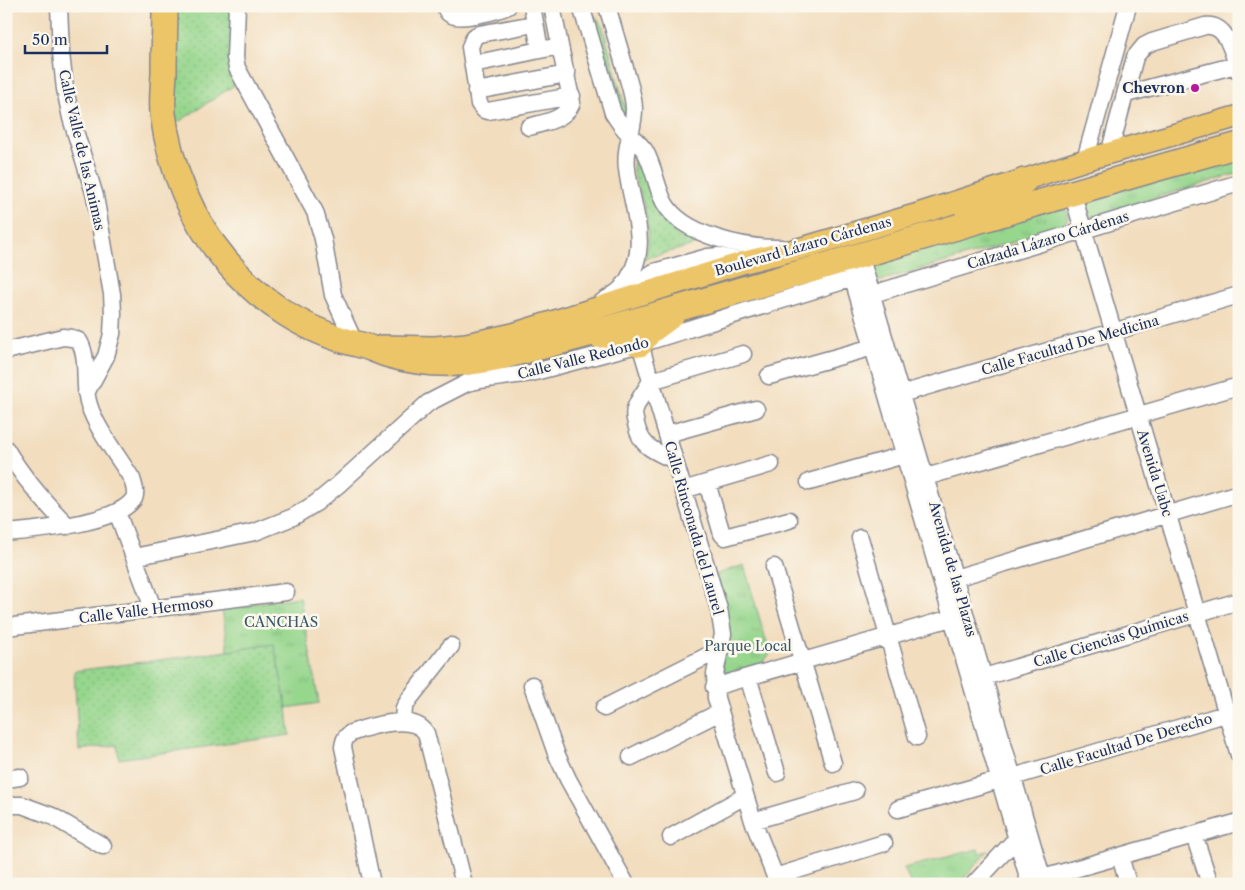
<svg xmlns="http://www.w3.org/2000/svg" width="1245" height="890" viewBox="0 0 1245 890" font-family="'Libre Caslon Text',serif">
<defs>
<pattern id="grass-dots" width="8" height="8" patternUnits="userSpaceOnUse" patternTransform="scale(1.25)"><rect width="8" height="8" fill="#96d68d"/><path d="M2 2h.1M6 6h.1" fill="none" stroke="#81b87c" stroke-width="1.8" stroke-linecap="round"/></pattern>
<pattern id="park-tufts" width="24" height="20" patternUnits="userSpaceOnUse" patternTransform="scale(1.25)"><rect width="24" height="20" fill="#96d68d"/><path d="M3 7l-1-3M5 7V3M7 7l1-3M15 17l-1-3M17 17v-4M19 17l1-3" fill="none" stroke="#81b87c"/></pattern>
</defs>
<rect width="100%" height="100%" fill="#fbf7ec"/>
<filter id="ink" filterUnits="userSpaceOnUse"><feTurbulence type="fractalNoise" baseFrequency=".02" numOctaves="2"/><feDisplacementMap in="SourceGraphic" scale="10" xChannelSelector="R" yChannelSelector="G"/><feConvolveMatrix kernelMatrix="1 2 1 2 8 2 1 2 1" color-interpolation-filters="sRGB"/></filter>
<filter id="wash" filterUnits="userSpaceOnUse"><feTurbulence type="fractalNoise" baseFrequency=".0096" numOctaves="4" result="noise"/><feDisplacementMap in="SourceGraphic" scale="20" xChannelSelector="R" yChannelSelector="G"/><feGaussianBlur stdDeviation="1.12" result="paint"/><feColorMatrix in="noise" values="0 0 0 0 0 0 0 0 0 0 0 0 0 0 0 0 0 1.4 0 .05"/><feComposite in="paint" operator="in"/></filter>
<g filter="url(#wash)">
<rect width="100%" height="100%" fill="#f2ddbe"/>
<!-- grass -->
<path fill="url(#grass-dots)" stroke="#588276" d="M167,6H238L242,80L168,129Z
M589,10L602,24L627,114L619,116Z
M634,154C643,162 644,170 647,181C657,213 672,228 701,243L644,259L648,246V229L644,206L633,173Z
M275,643L287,708L290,735L119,759L117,745L79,750L74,671L228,651Z"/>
<!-- park -->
<path fill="url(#park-tufts)" stroke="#588276" d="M1239,151V173L1090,217L1084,212L1085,202Z
M1057,207L1066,210L1068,219L1059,229L873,283L868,267L874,262Z
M744,565L770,654L762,663L724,674L722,664L717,574Z
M300,597L319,703L287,708L274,644L228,651L222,608Z
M978,849L979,853L988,851L959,884H911L904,868Z"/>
</g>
<g filter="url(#ink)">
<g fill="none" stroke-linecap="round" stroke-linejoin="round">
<!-- minor casing -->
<g stroke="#86868e" stroke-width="19">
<path id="minor" d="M59,6L61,53L65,89L71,118L95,196L112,294L113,313L112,334L106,356L86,393
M237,6L235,58L237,68L315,212L323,239L333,295L355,344
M445,6C446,10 448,14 452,15C464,20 496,11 508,6
M532,6L540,50L560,46L552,6
M581,6L613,113C618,121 623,128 629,134C635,140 641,145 645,151C654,167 656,186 664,202C682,236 747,249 782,248
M534,24L479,34L474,37L470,47L479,104L484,110L488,111L572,96
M473,64L540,50
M476,91L567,74
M1126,94L1236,65
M529,127C545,122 565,120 572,103L560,46
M1109,154L1135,57L1144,46L1152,42L1205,26C1228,23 1233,55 1239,72
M1085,160L1128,6
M1072,192L1239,755
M863,265L1044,884
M850,269L1030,884
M633,297L645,278L654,272L708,257L719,256L745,262
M863,297L1239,183
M602,302C608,298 616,294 621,289C654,250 632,212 627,169C624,148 634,129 634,109C634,95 628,81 625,68C619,48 613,27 607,6
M640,344L719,609L723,634L715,674L716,698L753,821L778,884
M6,351L63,337L72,338L79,341C90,359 82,385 89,405C96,428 119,458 132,479C134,486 138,495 132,501C113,524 36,530 6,533
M769,376L873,347
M901,394L1239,295
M667,434L756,409
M6,449C23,478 44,502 68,526
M674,460C655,451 641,448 636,424C635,419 633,414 635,409C638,399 646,390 651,381L743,354
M926,477L1239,386
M809,482L904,455
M707,483L722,534L725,537L789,520
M683,490L771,464
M117,512L153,608
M860,538L917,737
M134,557L255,532L293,517L316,503L338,485L428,403L467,383L480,380L531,373L640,344L866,274
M774,567L833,763
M955,578L1239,493
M6,627L286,592
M748,677L777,773
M984,677L1239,601
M532,685L556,753L568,779L626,884
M714,687L951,618
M604,708L719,650
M403,721L404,708L410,698L451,646
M631,757L720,712
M1013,777L1239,710
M6,779L20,777
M6,805H22L52,816L103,846
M898,809L999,780
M753,821L855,791
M1194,835L1210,884
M671,837L745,796
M1120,856L1128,884
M775,877L884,843
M1043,878L1239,822
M372,884L343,747C344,740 345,737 351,733C370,726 413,713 426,733L464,884
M974,884L1016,839"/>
</g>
<!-- major casing -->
<g stroke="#86868e" stroke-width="24">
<path id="major" d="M382,346L435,347L466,344L513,334L745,262L802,248L918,214L1085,160L1239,116"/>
</g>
<!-- highway casing -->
<g stroke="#86868e" stroke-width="28">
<path id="highway" d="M165,6C165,29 164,51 164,74C163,87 162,101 163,114C177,224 251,319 361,345C369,347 377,351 386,354C409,361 435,364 459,363C493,361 526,350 558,342C632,323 705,300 779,279C932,235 1085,188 1239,145
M968,212L1024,181
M598,335H616L640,344L649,332L672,315"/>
</g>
<!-- minor -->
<use href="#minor" stroke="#fff" stroke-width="16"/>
<!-- major -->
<use href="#major" stroke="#edc569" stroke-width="21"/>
<!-- highway -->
<use href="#highway" stroke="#edc569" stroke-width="25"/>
</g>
</g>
<!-- markers -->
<circle fill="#b5179e" stroke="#fbf7ec" stroke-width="2" cx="1195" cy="88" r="5"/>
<g text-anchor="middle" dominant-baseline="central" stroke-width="5" stroke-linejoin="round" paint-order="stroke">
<!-- poi labels -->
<g font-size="14" font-weight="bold" fill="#1b2f5e" stroke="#fbf7ec" text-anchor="end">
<text x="1185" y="88">Chevron</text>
</g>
<!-- street labels -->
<g font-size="14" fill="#1b2f5e" stroke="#fbf7ec">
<text transform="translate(82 150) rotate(77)">Calle Valle de las Animas</text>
<text transform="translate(1048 240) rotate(-17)">Calzada Lázaro Cárdenas</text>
<text transform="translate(803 246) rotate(-16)">Boulevard Lázaro Cárdenas</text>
<text transform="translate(1070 345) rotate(-16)">Calle Facultad De Medicina</text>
<text transform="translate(583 358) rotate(-14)">Calle Valle Redondo</text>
<text transform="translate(1155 473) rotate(73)">Avenida Uabc</text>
<text transform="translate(694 528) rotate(74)">Calle Rinconada del Laurel</text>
<text transform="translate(953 569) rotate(74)">Avenida de las Plazas</text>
<text transform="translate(146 610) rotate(-7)">Calle Valle Hermoso</text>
<text transform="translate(1111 639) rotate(-17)">Calle Ciencias Químicas</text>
<text transform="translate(1126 744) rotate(-17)">Calle Facultad De Derecho</text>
</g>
<!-- park labels -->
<g font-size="14" fill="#3a596a" stroke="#fbf7ec">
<text x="281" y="622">CANCHAS</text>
<text x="748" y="646">Parque Local</text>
</g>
</g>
<!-- margin -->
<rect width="1245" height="890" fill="none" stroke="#fbf7ec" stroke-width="25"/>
<!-- scale -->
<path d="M25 45v8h82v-8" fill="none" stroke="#1b2f5e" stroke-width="2.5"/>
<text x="32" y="45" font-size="15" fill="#1b2f5e" stroke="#fbf7ec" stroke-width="4" paint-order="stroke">50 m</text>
</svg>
